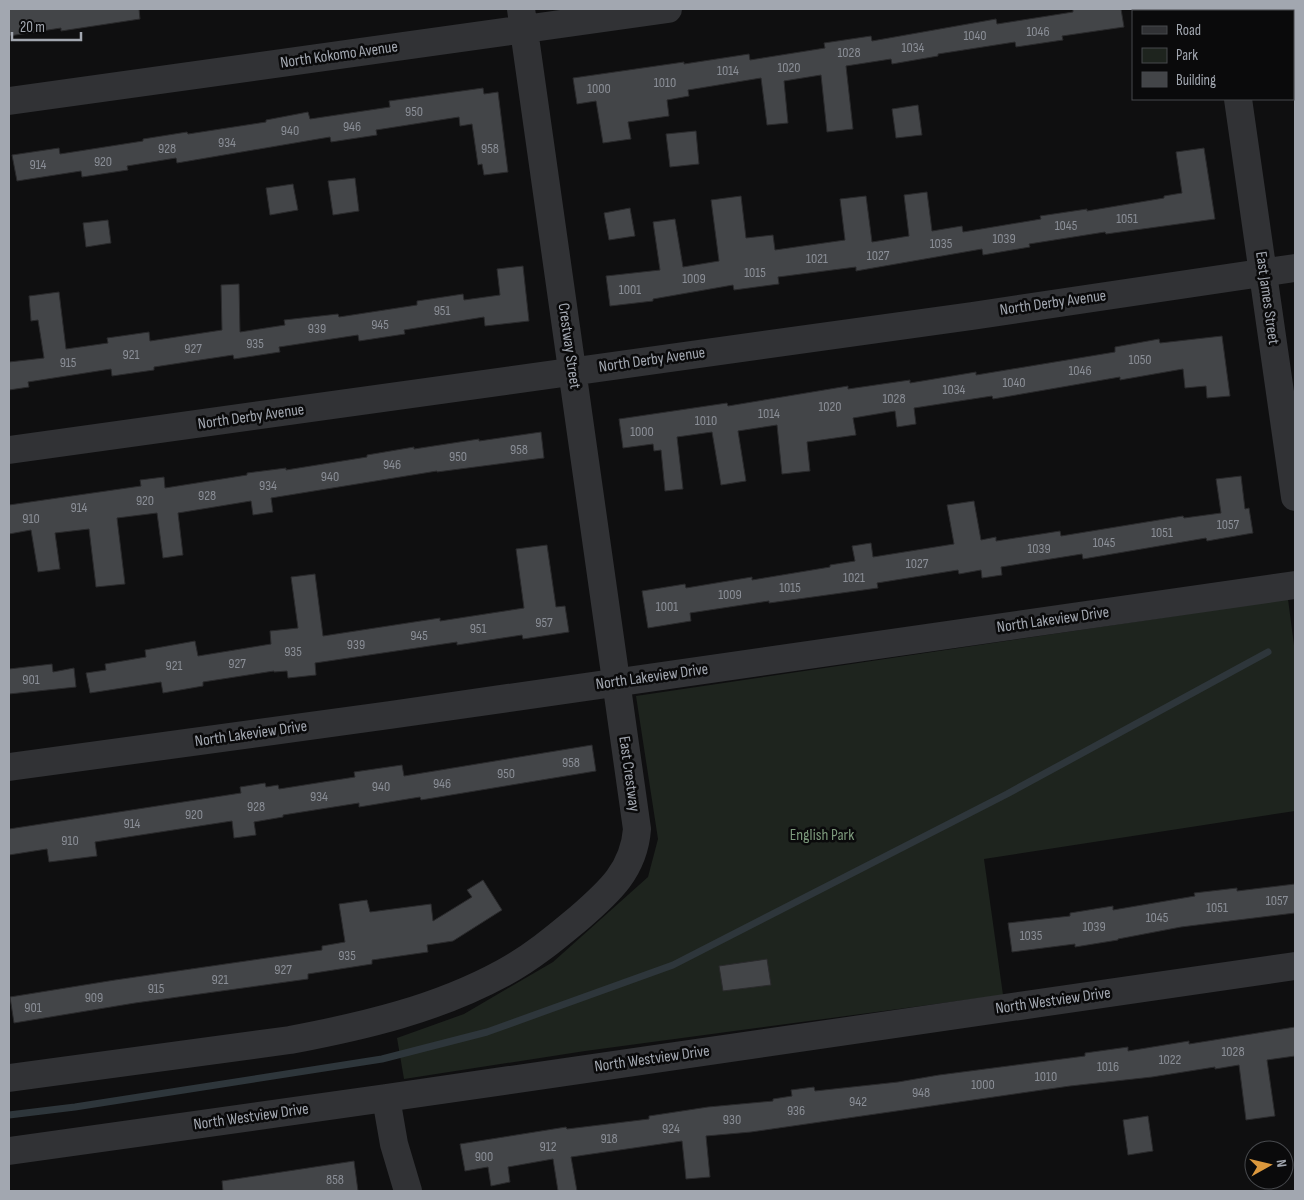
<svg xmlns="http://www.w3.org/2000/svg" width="1304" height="1200" viewBox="0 0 1304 1200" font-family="'Sofia Sans Condensed',sans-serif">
<rect width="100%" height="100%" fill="#0f0f10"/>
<!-- green -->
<path fill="#1e241e" d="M1288,599L1295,653V811L984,859L1003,995L585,1051L404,1079L397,1038L464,1014L553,962L648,877L658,839L636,696Z"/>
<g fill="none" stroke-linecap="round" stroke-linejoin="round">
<!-- stream -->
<path stroke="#2e363b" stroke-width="7" d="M9,1115L75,1107L382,1059L487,1032L673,965L1007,794L1268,652"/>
</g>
<!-- building -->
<path fill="#434548" stroke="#2a2a2c" d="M9,9H139L140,19L61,31V28L9,36Z
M1073,9H1121L1124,27L1062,36L1063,40L1016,47L1015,42L938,54V56L892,64L891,59L846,66L853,129L827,132L821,75L784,81L788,123L767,125L761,78L688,90L689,96L667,100L669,116L628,122L631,139L603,143L596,101L577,104L573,78L684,62V64L749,54L750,60L825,48L824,43L871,36L872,41L996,19L997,24L1073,12Z
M483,88L484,94L498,92L508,172L484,175L482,164L478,165L472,124L460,126L459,117L376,130L377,135L331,142L330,137L177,163L176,158L127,166L128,170L82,177L81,171L17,181L12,155L59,148L60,154L143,141V139L187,132L188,134L266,122V120L308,112L310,119L390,107L389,101Z
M918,105L922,135L896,138L892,109Z
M696,131L699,164L670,167L666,134Z
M1204,148L1215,219L1106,234L1105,232L1029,244L1030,247L983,255L982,249L856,271V267L778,277L779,284L734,290L733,285L653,299V301L610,306L606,276L660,270L653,222L675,219L683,267L719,261L711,200L741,196L746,238L773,235L775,250L845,240L840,199L866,196L872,242L909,236L904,195L927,192L932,231L962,226L963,232L1041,219L1040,216L1087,209V211L1164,198V196L1182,193L1176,152Z
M355,178L359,211L333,215L328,181Z
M293,184L298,210L270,215L266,188Z
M630,208L635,236L609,240L604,213Z
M108,220L111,243L86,247L83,223Z
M523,266L529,321L485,326L484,317L404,330L405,334L359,341L358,335L279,347L280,352L234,359L233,355L154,367V370L112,376L111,369L28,382L29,387L9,390V362L44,358L38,320L31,321L29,296L59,292L66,349L108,343L107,338L149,332L150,341L222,330L221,285L239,284L240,332L285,325L284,320L338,314L339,317L417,305V301L463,294L464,300L500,295L497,269Z
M1222,336L1230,396L1207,398L1206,386L1185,388L1183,369L1120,380V377L993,399L992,396L914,408L916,424L897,427L895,411L853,418L856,435L807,442L810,471L782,474L777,425L738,431L746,481L721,485L712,432L677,437L683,489L665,491L661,450L654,451L653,444L623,448L619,419L727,403L728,406L848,386V389L910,380V383L976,372V375L1115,352V347L1159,339L1160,343Z
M541,432L544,458L437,472V471L271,498L273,512L253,515L251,501L178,513L183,555L163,558L157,513L117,518L125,584L96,587L89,529L55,533L60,569L38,572L31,530L9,534V505L141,486L140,480L164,477L165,488L247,475V473L286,468V470L367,457V455L414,447V449L479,439V441Z
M1241,476L1245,509L1249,508L1253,533L1207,541L1206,538L1083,559L1082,554L1001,567L1002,575L982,578L981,570L959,574L958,570L877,583L878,588L769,603V601L690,613L691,621L648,628L642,591L685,584L686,588L752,577V580L830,567V565L855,561L852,546L871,543L873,557L954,544L947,505L974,501L981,540L996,537V541L1060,531L1061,536L1183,516L1184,518L1221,513L1216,479Z
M547,545L556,607L565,606L569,632L523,639L522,635L457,645V642L315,663L316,675L288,678L287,671L274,672V671L203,682V686L163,693L161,682L90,693L86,673L106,670L105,664L146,657L145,650L195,641L198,656L271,644L270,631L298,628L291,577L315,574L323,636L440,618V621L524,608L516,549Z
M52,664L53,672L74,668L76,687L9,694V669Z
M592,745L596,771L421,800L420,797L359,807V803L283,815V817L254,822L256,835L234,838L232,821L95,842L97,856L49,862L47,849L9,855V829L228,795L241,793L240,787L265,783L266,787L278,785L279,789L355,777L354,772L402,765L404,776Z
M483,880L502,910L453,941L427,945L428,952L372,960V964L308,974V979L135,1003L14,1023L10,997L115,980L322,950V946L345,942L339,904L367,900L370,912L431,904L433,921L472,897L467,890Z
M1295,884V913L1181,927L1118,939V940L1075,947V944L1012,952L1008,923L1070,916V913L1113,906V910L1195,896L1194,893L1237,888V891Z
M767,959L771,985L723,991L719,966Z
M1295,1027V1056L1267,1060L1275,1116L1246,1120L1239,1065L1215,1069V1067L1152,1077L1070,1086L751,1132L706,1136L710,1177L686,1179L682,1141L571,1157L577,1191H558L553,1159L508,1167L510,1182L491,1186L488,1167L465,1171L460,1144L566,1127L567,1129L649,1119V1116L708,1107L773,1101V1099L792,1096L791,1090L814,1087L815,1091L898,1082L939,1075L1085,1056V1053L1128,1047V1051L1189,1041V1044Z
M1148,1116L1153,1151L1128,1155L1123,1120Z
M354,1161L358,1191H223L222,1181Z"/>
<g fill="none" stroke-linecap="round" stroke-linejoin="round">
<!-- minor -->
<path stroke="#313235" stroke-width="28" d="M1226,9V11
M1238,99L1295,497
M9,101L668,9
M9,450L972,316L1295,268
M9,767L390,715L1295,585
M9,1078L290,1040C364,1026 437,1009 503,973C531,958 555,938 579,918C609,892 634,870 637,829L521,9
M386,1098L394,1144L408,1191
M9,1151L386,1098L1295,966"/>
</g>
<g text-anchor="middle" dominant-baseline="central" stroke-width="5" stroke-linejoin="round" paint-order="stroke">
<!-- number labels -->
<g font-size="14" fill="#8a8e96">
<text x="1038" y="31">1046</text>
<text x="975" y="35">1040</text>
<text x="913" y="47">1034</text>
<text x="849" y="52">1028</text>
<text x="789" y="67">1020</text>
<text x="728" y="70">1014</text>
<text x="665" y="82">1010</text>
<text x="599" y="88">1000</text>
<text x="414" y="111">950</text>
<text x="352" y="126">946</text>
<text x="290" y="130">940</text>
<text x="227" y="142">934</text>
<text x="167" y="148">928</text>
<text x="490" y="148">958</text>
<text x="103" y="161">920</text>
<text x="38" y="164">914</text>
<text x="1127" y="218">1051</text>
<text x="1066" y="225">1045</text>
<text x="1004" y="238">1039</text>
<text x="941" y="243">1035</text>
<text x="878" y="255">1027</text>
<text x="817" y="258">1021</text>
<text x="755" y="272">1015</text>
<text x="694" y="278">1009</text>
<text x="630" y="289">1001</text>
<text x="442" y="310">951</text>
<text x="380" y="324">945</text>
<text x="317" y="328">939</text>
<text x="255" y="343">935</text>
<text x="193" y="348">927</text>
<text x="131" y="354">921</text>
<text x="1140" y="359">1050</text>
<text x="68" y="362">915</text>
<text x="1080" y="370">1046</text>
<text x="1014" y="382">1040</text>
<text x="954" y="389">1034</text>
<text x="894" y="398">1028</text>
<text x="830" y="406">1020</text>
<text x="769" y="413">1014</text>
<text x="706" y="420">1010</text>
<text x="642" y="431">1000</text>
<text x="519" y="449">958</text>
<text x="458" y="456">950</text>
<text x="392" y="464">946</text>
<text x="330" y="476">940</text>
<text x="268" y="485">934</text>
<text x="207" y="495">928</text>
<text x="145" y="500">920</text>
<text x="79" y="507">914</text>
<text x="31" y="518">910</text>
<text x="1228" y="524">1057</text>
<text x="1162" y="532">1051</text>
<text x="1104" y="542">1045</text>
<text x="1039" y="548">1039</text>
<text x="917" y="563">1027</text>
<text x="854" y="577">1021</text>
<text x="790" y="587">1015</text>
<text x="730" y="594">1009</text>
<text x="667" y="606">1001</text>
<text x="544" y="622">957</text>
<text x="478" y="628">951</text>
<text x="419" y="635">945</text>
<text x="356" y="644">939</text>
<text x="293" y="651">935</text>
<text x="237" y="663">927</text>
<text x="174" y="665">921</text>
<text x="31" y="679">901</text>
<text x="571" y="762">958</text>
<text x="506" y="773">950</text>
<text x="442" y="783">946</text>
<text x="381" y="786">940</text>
<text x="319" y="796">934</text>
<text x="256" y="806">928</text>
<text x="194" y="814">920</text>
<text x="132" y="823">914</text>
<text x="70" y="840">910</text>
<text x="1277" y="900">1057</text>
<text x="1217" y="907">1051</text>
<text x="1157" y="917">1045</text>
<text x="1094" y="926">1039</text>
<text x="1031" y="935">1035</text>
<text x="347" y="955">935</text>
<text x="283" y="969">927</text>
<text x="220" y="979">921</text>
<text x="156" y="988">915</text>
<text x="94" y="997">909</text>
<text x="33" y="1007">901</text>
<text x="1233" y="1051">1028</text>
<text x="1170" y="1059">1022</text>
<text x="1108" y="1066">1016</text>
<text x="1046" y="1076">1010</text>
<text x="983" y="1084">1000</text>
<text x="921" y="1092">948</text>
<text x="858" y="1101">942</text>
<text x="796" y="1110">936</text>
<text x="732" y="1119">930</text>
<text x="671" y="1128">924</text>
<text x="609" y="1138">918</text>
<text x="548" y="1146">912</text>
<text x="484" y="1156">900</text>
<text x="335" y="1179">858</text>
</g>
<!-- street labels -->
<g font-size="16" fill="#a2a7b0" stroke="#0a0a0b">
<text transform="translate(339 55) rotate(-8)">North Kokomo Avenue</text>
<text transform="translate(1267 298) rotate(82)">East James Street</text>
<text transform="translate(1053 303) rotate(-8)">North Derby Avenue</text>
<text transform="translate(569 346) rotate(82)">Crestway Street</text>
<text transform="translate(652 360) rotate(-8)">North Derby Avenue</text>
<text transform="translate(251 417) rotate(-8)">North Derby Avenue</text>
<text transform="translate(1053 620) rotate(-8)">North Lakeview Drive</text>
<text transform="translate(652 677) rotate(-8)">North Lakeview Drive</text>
<text transform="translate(251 734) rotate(-8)">North Lakeview Drive</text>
<text transform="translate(629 774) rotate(82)">East Crestway</text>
<text transform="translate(1053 1001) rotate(-8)">North Westview Drive</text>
<text transform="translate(652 1059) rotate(-8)">North Westview Drive</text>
<text transform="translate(251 1117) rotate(-8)">North Westview Drive</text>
</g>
<!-- park labels -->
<g font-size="16" fill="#7c997b" stroke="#0a0a0b">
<text x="822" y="835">English Park</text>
</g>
</g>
<!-- border -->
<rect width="1304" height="1200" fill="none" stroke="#a2a7b0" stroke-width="20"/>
<!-- legend -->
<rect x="1132" y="10" width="162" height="90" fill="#0a0a0b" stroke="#47494d"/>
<rect x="1142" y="26" width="25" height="8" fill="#313235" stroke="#47494d"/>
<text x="1176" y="35" font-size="15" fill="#a2a7b0">Road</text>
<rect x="1142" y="48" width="25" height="15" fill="#1e241e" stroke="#47494d"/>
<text x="1176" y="60" font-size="15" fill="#a2a7b0">Park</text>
<rect x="1142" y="72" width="25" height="15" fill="#434548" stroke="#47494d"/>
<text x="1176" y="85" font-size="15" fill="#a2a7b0">Building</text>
<!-- north arrow -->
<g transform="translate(1269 1165) rotate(82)"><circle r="24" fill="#0a0a0b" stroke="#47494d"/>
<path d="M0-4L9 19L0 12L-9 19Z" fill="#db983d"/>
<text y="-8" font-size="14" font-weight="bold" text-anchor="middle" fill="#a2a7b0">N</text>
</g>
<!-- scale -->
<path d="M12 32v8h69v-8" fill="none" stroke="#a2a7b0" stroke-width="2.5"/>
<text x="20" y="32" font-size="15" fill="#a2a7b0" stroke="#0a0a0b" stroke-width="4" paint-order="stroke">20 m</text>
</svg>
